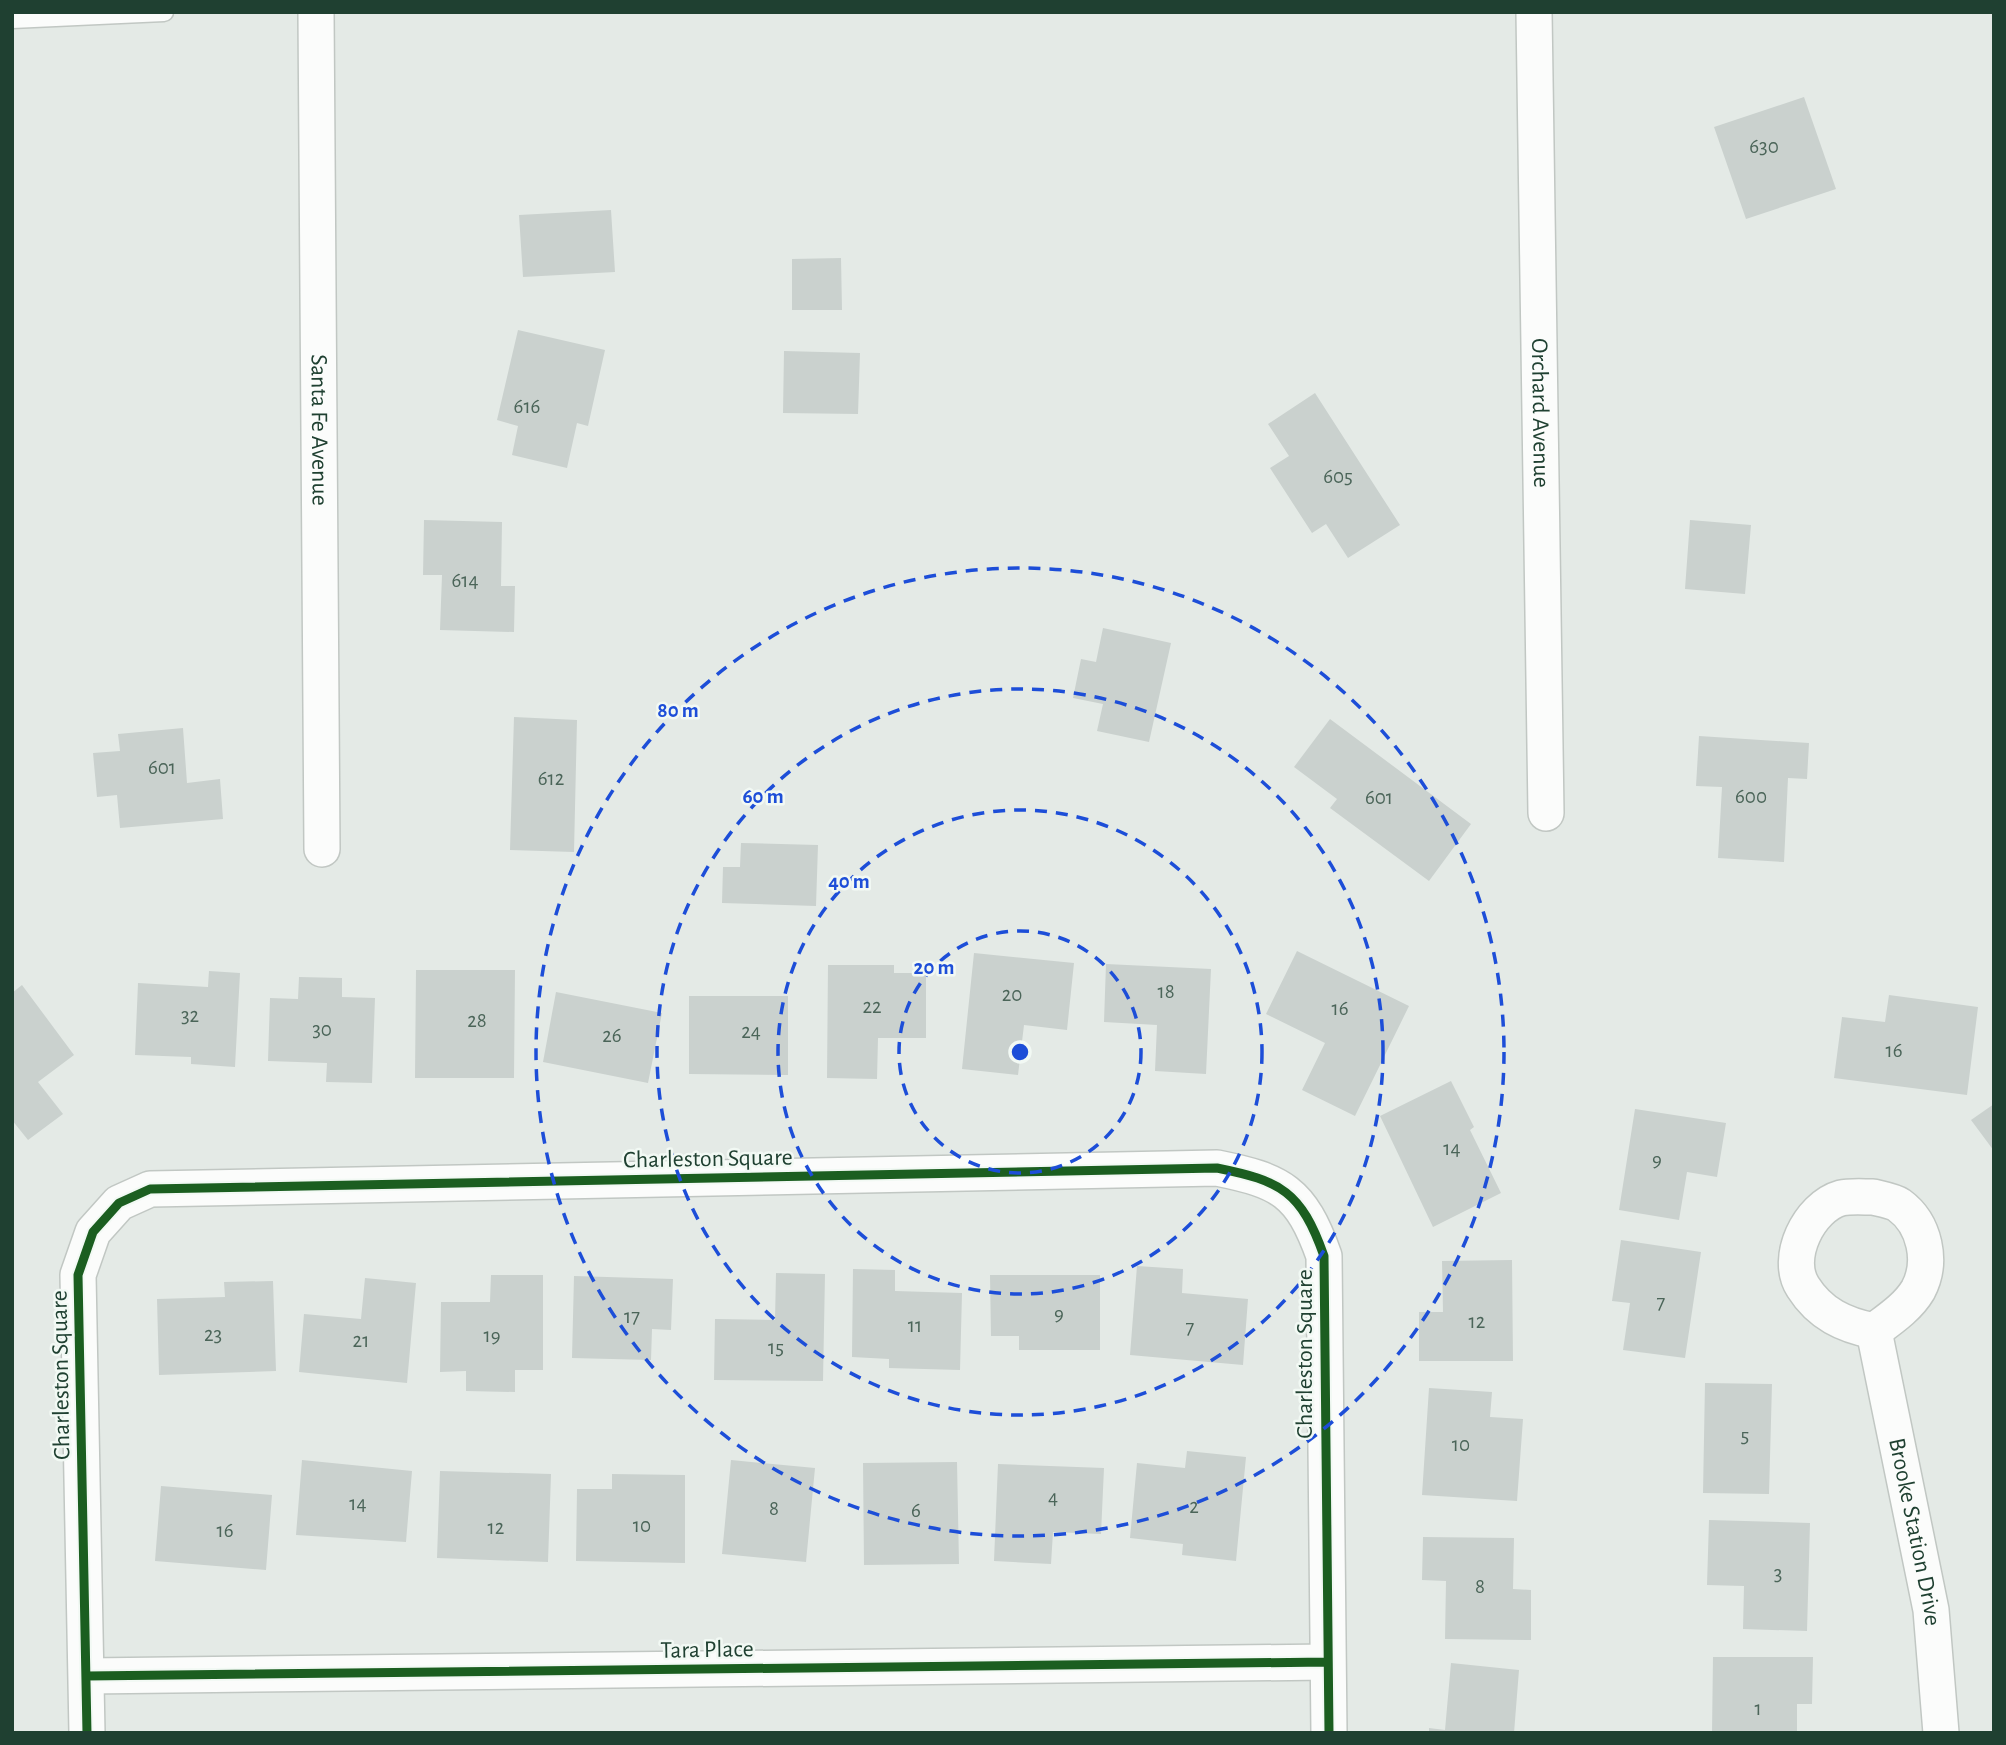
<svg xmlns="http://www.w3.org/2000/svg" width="2006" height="1745" viewBox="0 0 2006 1745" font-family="'Alegreya Sans',sans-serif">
<rect width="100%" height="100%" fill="#e4eae6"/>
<!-- building -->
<path fill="#cad1ce" d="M1804,97L1836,189L1746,219L1714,127Z
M611,210L615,272L523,277L519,215Z
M841,258L842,310H792V259Z
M518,330L605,350L588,426L577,423L567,468L512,455L518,426L497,420Z
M784,351L860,353L858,414L783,413Z
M1315,393L1400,525L1348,558L1326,524L1312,533L1270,468L1289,456L1268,424Z
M424,520L502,522L501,586H515L514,632L440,630L442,575H423Z
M1690,520L1751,525L1745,594L1685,589Z
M1103,628L1171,643L1149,742L1097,731L1103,704L1073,698L1081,659L1096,662Z
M514,717L577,720L574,852L510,850Z
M1330,719L1471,824L1429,881L1330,808L1337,799L1294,767Z
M183,728L187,783L220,779L223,819L120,828L117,795L97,797L93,753L120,751L118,734Z
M1699,736L1809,743L1807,779L1788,778L1784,862L1718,858L1722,787L1696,786Z
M741,843L818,845L816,906L722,903L723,867H740Z
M1297,951L1409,1006L1355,1116L1302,1090L1325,1043L1266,1014Z
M974,953L1074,963L1067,1030L1024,1025L1018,1075L962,1069Z
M1106,964L1211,969L1206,1074L1155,1071L1157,1025L1104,1022Z
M828,965H894V973H926V1038H878L877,1079L827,1078Z
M416,970H515L514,1078H415Z
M209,971L240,973L235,1067L191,1064V1057L135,1055L138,983L208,987Z
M299,977L342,978V997L375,998L372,1083L326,1082L327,1063L268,1061L270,998L298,999Z
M22,985L74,1055L38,1082L63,1114L28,1140L12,1120V993Z
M556,992L662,1013L648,1083L543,1062Z
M1889,995L1978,1007L1967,1095L1834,1078L1842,1017L1885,1022Z
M689,996H788V1075L689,1074Z
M1451,1081L1474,1127L1470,1130L1501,1193L1433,1227L1380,1116Z
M1994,1104V1151L1971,1120Z
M1635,1109L1726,1123L1717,1177L1687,1172L1679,1220L1619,1210Z
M1621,1240L1701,1252L1685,1358L1623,1350L1630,1303L1612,1301Z
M1512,1260L1513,1361H1419V1312H1443L1442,1261Z
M1137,1266L1183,1269L1182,1293L1248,1299L1243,1365L1130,1355Z
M853,1269L895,1270V1291L962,1293L960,1370L889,1368V1359L852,1357Z
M776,1273L825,1274L823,1381L714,1380L715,1319L775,1320Z
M491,1275H543V1370H515V1392L466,1391V1371L440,1372L441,1302H490Z
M990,1275H1100V1350H1019V1336H991Z
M574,1276L673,1279L671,1330L652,1329L651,1360L572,1358Z
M365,1278L416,1283L407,1383L299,1372L304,1314L361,1319Z
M273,1281L276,1371L159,1375L157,1299L225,1297L224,1282Z
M1705,1383L1772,1384L1769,1494L1703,1493Z
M1429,1388L1492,1392L1490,1417L1523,1419L1517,1501L1422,1495Z
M1187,1451L1246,1457L1236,1561L1182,1555L1183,1544L1130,1538L1137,1463L1185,1468Z
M302,1460L412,1471L406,1542L296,1535Z
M731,1460L815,1468L806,1562L722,1554Z
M957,1462L959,1564L864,1565L863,1463Z
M998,1464L1104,1468L1101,1534L1053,1532L1051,1564L994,1561Z
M440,1471L551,1474L548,1562L437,1558Z
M612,1474L685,1475V1563L576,1561L577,1489H612Z
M161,1486L272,1495L266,1570L155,1561Z
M1709,1520L1810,1523L1807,1631L1743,1629L1744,1586L1707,1585Z
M1423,1537L1514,1538L1513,1589L1531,1590V1640L1445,1639L1446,1581L1422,1580Z
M1713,1657H1813L1812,1704H1797V1733H1712Z
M1451,1663L1519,1670L1514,1733H1429V1728L1445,1730Z"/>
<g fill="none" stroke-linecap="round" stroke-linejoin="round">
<!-- service casing -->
<g stroke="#c1c7c3" stroke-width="21">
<path id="service" d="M12,19L164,12"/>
</g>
<!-- minor casing -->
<g stroke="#c1c7c3" stroke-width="38">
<g id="minor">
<path id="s1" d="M316,12L322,849"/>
<path id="s2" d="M1534,12L1546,813"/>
<path d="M1873,1197C1881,1199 1893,1201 1899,1205C1925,1224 1933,1262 1918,1290C1908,1307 1890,1319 1874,1331C1844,1325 1820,1314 1803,1287C1784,1258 1809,1207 1841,1198C1850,1196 1863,1197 1873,1197Z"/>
<path id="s3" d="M1874,1331L1931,1610L1941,1733"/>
<path d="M87,1676L1327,1662"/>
<path d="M87,1733L78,1275L93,1232L119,1203L150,1189L1217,1168C1281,1181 1301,1191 1324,1256L1329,1733"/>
</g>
</g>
<!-- service -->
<use href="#service" stroke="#fbfcfb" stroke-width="18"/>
<!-- minor -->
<use href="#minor" stroke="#fbfcfb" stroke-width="35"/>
<!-- cycleway casing -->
<g stroke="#f2f9f4" stroke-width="13">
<path id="cycleway" d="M87,1676L1327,1662
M87,1733L78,1275L93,1232L119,1203L150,1189L1217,1168C1281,1181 1301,1191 1324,1256L1329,1733"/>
</g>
<!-- cycleway -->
<use href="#cycleway" stroke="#1b5e20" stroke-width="9"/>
</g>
<!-- distance rings -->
<g fill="none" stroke="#1d4ed8" stroke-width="3.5" stroke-dasharray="12 9">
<circle cx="1020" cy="1052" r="121"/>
<circle cx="1020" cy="1052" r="242"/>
<circle cx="1020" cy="1052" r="363"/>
<circle cx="1020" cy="1052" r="484"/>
</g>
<g text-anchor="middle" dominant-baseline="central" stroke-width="5" stroke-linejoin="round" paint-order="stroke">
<!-- number labels -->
<g font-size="21" fill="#4b6559">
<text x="1764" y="146">630</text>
<text x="527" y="406">616</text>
<text x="1338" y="476">605</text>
<text x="465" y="580">614</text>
<text x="162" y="767">601</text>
<text x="551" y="778">612</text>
<text x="1751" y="796">600</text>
<text x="1379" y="797">601</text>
<text x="1166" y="991">18</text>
<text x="1012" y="994">20</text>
<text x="872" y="1006">22</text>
<text x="1340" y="1008">16</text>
<text x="190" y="1015">32</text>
<text x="477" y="1020">28</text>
<text x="322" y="1029">30</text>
<text x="751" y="1031">24</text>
<text x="612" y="1035">26</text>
<text x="1894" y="1050">16</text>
<text x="1452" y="1148">14</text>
<text x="1657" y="1159">9</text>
<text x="1661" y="1302">7</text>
<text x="1059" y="1313">9</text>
<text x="632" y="1316">17</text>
<text x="1477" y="1321">12</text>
<text x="915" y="1325">11</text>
<text x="1190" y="1327">7</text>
<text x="213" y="1334">23</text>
<text x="492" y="1335">19</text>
<text x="361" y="1340">21</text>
<text x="776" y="1347">15</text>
<text x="1745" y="1435">5</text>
<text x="1461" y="1444">10</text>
<text x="1053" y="1497">4</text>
<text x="358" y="1503">14</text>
<text x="1194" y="1506">2</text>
<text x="774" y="1508">8</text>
<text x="916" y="1510">6</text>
<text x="642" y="1525">10</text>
<text x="496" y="1527">12</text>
<text x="225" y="1530">16</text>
<text x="1778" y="1573">3</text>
<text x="1480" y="1586">8</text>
<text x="1758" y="1708">1</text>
</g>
<!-- street labels -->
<g font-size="24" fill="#1f4031" stroke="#f2f9f4">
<text stroke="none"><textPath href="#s2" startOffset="401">Orchard Avenue</textPath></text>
<text stroke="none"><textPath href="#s1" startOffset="418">Santa Fe Avenue</textPath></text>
<text transform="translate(708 1159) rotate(-1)">Charleston Square</text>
<text transform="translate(1305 1354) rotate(-90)">Charleston Square</text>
<text transform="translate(61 1375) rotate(-91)">Charleston Square</text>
<text stroke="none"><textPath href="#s3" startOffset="205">Brooke Station Drive</textPath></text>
<text transform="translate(707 1650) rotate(-1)">Tara Place</text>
</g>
</g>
<circle cx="1020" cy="1052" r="10" fill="#1d4ed8" stroke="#f2f9f4" stroke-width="3.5"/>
<g font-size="21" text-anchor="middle" font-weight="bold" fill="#1d4ed8" stroke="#f2f9f4" stroke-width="5" stroke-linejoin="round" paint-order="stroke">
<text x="678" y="717">80 m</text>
<text x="763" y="803">60 m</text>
<text x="849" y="888">40 m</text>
<text x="934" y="974">20 m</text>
</g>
<!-- border -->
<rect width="2006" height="1745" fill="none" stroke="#1f4031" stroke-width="28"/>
</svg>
